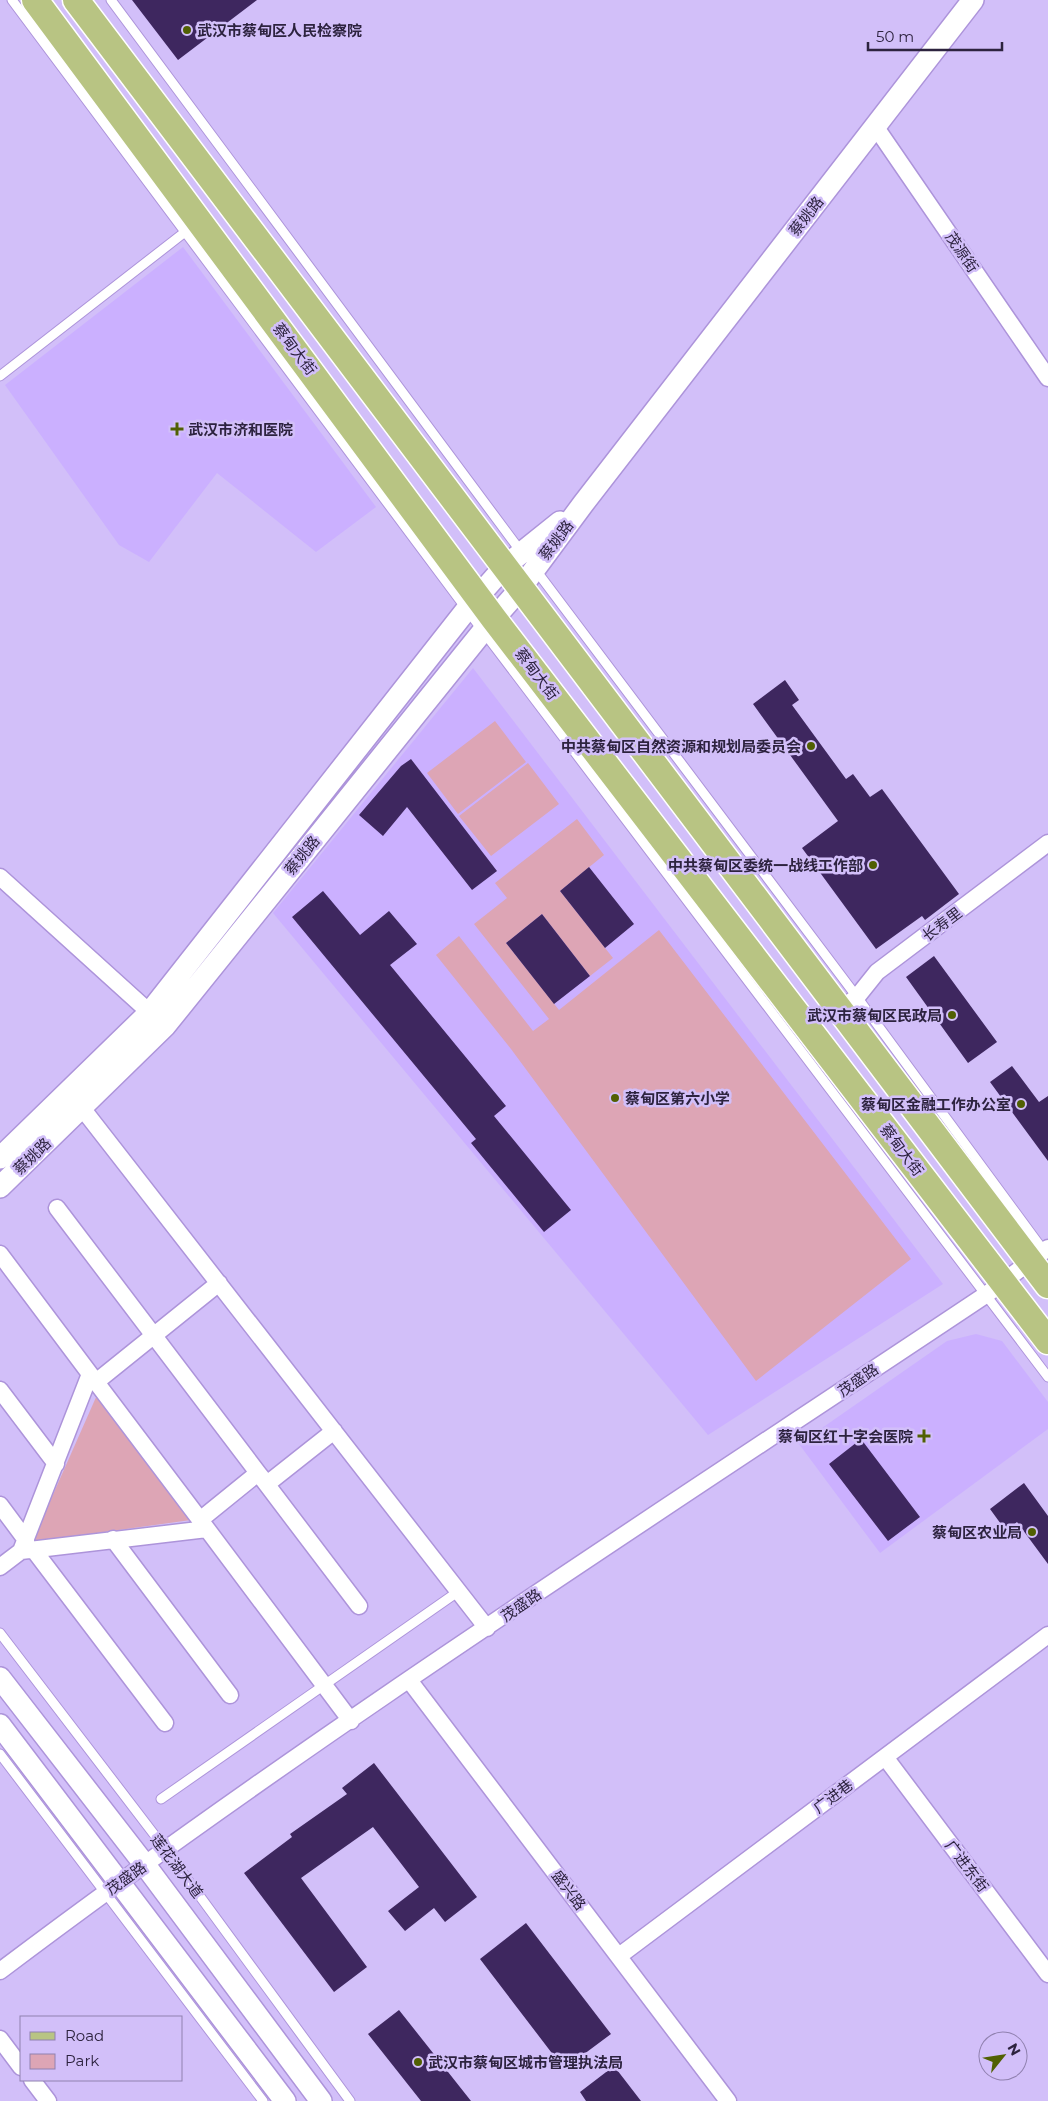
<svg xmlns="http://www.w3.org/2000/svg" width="1048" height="2101" viewBox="0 0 1048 2101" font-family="Montserrat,'Noto Sans SC',sans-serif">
<rect width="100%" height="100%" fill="#d2bff9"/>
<!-- built -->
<path fill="#cbb0ff" d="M183,247L376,507L316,552L217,473L149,562L119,545L5,385Z
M473,668L943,1284L708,1435L273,913Z
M976,1334L1002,1341L1048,1402V1429L880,1553L799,1444L947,1341Z"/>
<!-- green -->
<path fill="#dda5b5" d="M495,721L526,762L458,814L427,773Z
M528,763L559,804L491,856L459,816Z
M577,819L604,855L560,891L613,958L590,976L542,914L506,943L559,1010L659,930L911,1259L756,1381L511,1049L436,955L459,936L533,1031L549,1019L474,924L507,898L495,883Z
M97,1395L191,1520L32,1542Z"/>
<!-- building -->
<path fill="#3e275f" d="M132,0H257L178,60Z
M785,680L799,700L792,705L846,779L853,774L870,797L882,789L959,894L925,920L922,916L876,949L802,848L838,821L753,704Z
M411,759L497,871L472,890L407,807L383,836L359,815L401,766Z
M589,867L634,924L605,948L560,891Z
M323,891L360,935L389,911L417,944L390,965L506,1106L494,1116L571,1210L544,1232L471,1143L476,1139L292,917Z
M542,914L590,976L554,1004L506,943Z
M934,956L997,1042L968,1063L906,977Z
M1012,1066L1039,1102L1048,1096V1161L990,1082Z
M861,1439L920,1517L888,1541L829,1464Z
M1024,1483L1048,1516V1564L1017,1522L1006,1531L990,1509Z
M374,1763L477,1897L445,1922L434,1908L405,1931L388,1911L419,1887L373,1827L301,1878L367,1967L334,1992L244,1873L292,1837L290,1834L347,1794L342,1788Z
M526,1923L611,2034L564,2069L480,1959Z
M399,2010L471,2101H421L368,2034Z
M614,2066L641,2101H586L580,2092Z"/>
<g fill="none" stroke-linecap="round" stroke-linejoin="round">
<!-- service casing -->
<g stroke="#ad94da" stroke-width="11">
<path id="service" d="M12,0L483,631L1048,1377
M111,0L522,553
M0,376L185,232
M535,569L857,997L1046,1254
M0,1633L166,1850L350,2101
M0,1754L263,2101
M161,1799L459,1591"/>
</g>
<!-- minor casing -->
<g stroke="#ad94da" stroke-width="19">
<path id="minor" d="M875,126L1048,378
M0,877L158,1020
M841,1009L857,997L877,972L1048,843
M75,1099L487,1628
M57,1208L359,1606
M0,1254L96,1382
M96,1382L219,1283
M0,1390L56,1464
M0,1505L26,1540L21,1551L33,1549L165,1723
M200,1520L258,1473L267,1484L334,1431
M201,1521L351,1721
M113,1539L230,1695
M0,1567L21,1551L207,1529L90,1374L21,1551
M409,1680L728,2101
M885,1757L1048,1974
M619,1956L1048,1635
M0,1971C318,1731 656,1515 987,1294L1048,1248
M0,2039L21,2067
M32,2080L48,2101"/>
</g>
<!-- tertiary casing -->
<g stroke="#ad94da" stroke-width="24">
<path id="tertiary" d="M0,1158L150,1012L467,609L505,566L560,522
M0,1187L165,1026L483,631L520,589L583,504L973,0
M0,1678L145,1865L321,2101
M0,1725L285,2101"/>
</g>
<!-- primary casing -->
<g stroke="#fff" stroke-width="29">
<path id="primary" d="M35,0L494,619L1048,1341
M76,0L1048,1285"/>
</g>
<!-- service -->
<use href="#service" stroke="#fff" stroke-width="9"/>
<!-- minor -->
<use href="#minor" stroke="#fff" stroke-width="16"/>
<!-- tertiary -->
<use href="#tertiary" stroke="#fff" stroke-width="21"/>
<!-- primary -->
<use href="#primary" stroke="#b8c483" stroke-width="26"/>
</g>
<!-- markers -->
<g fill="#516003" stroke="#d2bff9" stroke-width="2">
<circle cx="187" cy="30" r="5"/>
<path d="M174.5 421.5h5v5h5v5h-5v5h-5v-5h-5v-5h5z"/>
<circle cx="811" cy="746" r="5"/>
<circle cx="873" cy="865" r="5"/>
<circle cx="952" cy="1015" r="5"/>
<circle cx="615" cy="1098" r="5"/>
<circle cx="1021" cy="1104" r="5"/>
<path d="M921.5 1428.5h5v5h5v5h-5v5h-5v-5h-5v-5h5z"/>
<circle cx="1032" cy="1532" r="5"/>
<circle cx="418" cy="2062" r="5"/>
</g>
<g text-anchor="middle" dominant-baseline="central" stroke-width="5" stroke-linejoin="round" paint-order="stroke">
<!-- poi labels -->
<g font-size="15" font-weight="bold" fill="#2d233f" stroke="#d2bff9" text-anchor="end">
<text x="197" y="30" text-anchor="start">武汉市蔡甸区人民检察院</text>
<text x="188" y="429" text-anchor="start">武汉市济和医院</text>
<text x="801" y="746">中共蔡甸区自然资源和规划局委员会</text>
<text x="863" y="865">中共蔡甸区委统一战线工作部</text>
<text x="942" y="1015">武汉市蔡甸区民政局</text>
<text x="625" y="1098" text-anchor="start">蔡甸区第六小学</text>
<text x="1011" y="1104">蔡甸区金融工作办公室</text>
<text x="913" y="1436">蔡甸区红十字会医院</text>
<text x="1022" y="1532">蔡甸区农业局</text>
<text x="428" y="2062" text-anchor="start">武汉市蔡甸区城市管理执法局</text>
</g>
<!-- street labels -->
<g font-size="15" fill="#2d233f" stroke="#d2bff9">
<text transform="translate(806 216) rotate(-52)">蔡姚路</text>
<text transform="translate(962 252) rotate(56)">茂源街</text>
<text transform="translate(295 349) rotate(53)">蔡甸大街</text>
<text transform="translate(556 540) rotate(-53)">蔡姚路</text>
<text transform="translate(537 674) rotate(53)">蔡甸大街</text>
<text transform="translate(302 855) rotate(-51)">蔡姚路</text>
<text transform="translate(942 924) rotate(-37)">长寿里</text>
<text transform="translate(902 1150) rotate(53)">蔡甸大街</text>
<text transform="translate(32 1156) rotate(-44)">蔡姚路</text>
<text transform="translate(858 1380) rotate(-34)">茂盛路</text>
<text transform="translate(521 1605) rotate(-34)">茂盛路</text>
<text transform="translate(833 1796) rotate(-37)">广进巷</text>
<text transform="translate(177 1866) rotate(53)">莲花湖大道</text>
<text transform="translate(967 1866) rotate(53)">广进东街</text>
<text transform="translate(126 1878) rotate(-35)">茂盛路</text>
<text transform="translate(569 1890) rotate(53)">盛兴路</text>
</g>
</g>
<!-- legend -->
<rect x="20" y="2016" width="162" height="65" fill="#d2bff9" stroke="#9081af"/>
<rect x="30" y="2032" width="25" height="8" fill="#b8c483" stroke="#9081af"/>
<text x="65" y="2041" font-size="15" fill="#2d233f">Road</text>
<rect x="30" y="2054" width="25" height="15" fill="#dda5b5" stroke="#9081af"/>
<text x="65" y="2066" font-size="15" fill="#2d233f">Park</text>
<!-- north arrow -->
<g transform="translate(1003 2056) rotate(60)"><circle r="24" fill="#d2bff9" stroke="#9081af"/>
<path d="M0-4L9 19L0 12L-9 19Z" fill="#516003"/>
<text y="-8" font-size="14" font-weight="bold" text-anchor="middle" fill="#2d233f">N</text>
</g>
<!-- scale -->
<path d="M868 42v8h134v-8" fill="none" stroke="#2d233f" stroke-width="2.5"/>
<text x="876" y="42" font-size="15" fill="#2d233f" stroke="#d2bff9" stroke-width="4" paint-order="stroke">50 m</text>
</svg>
